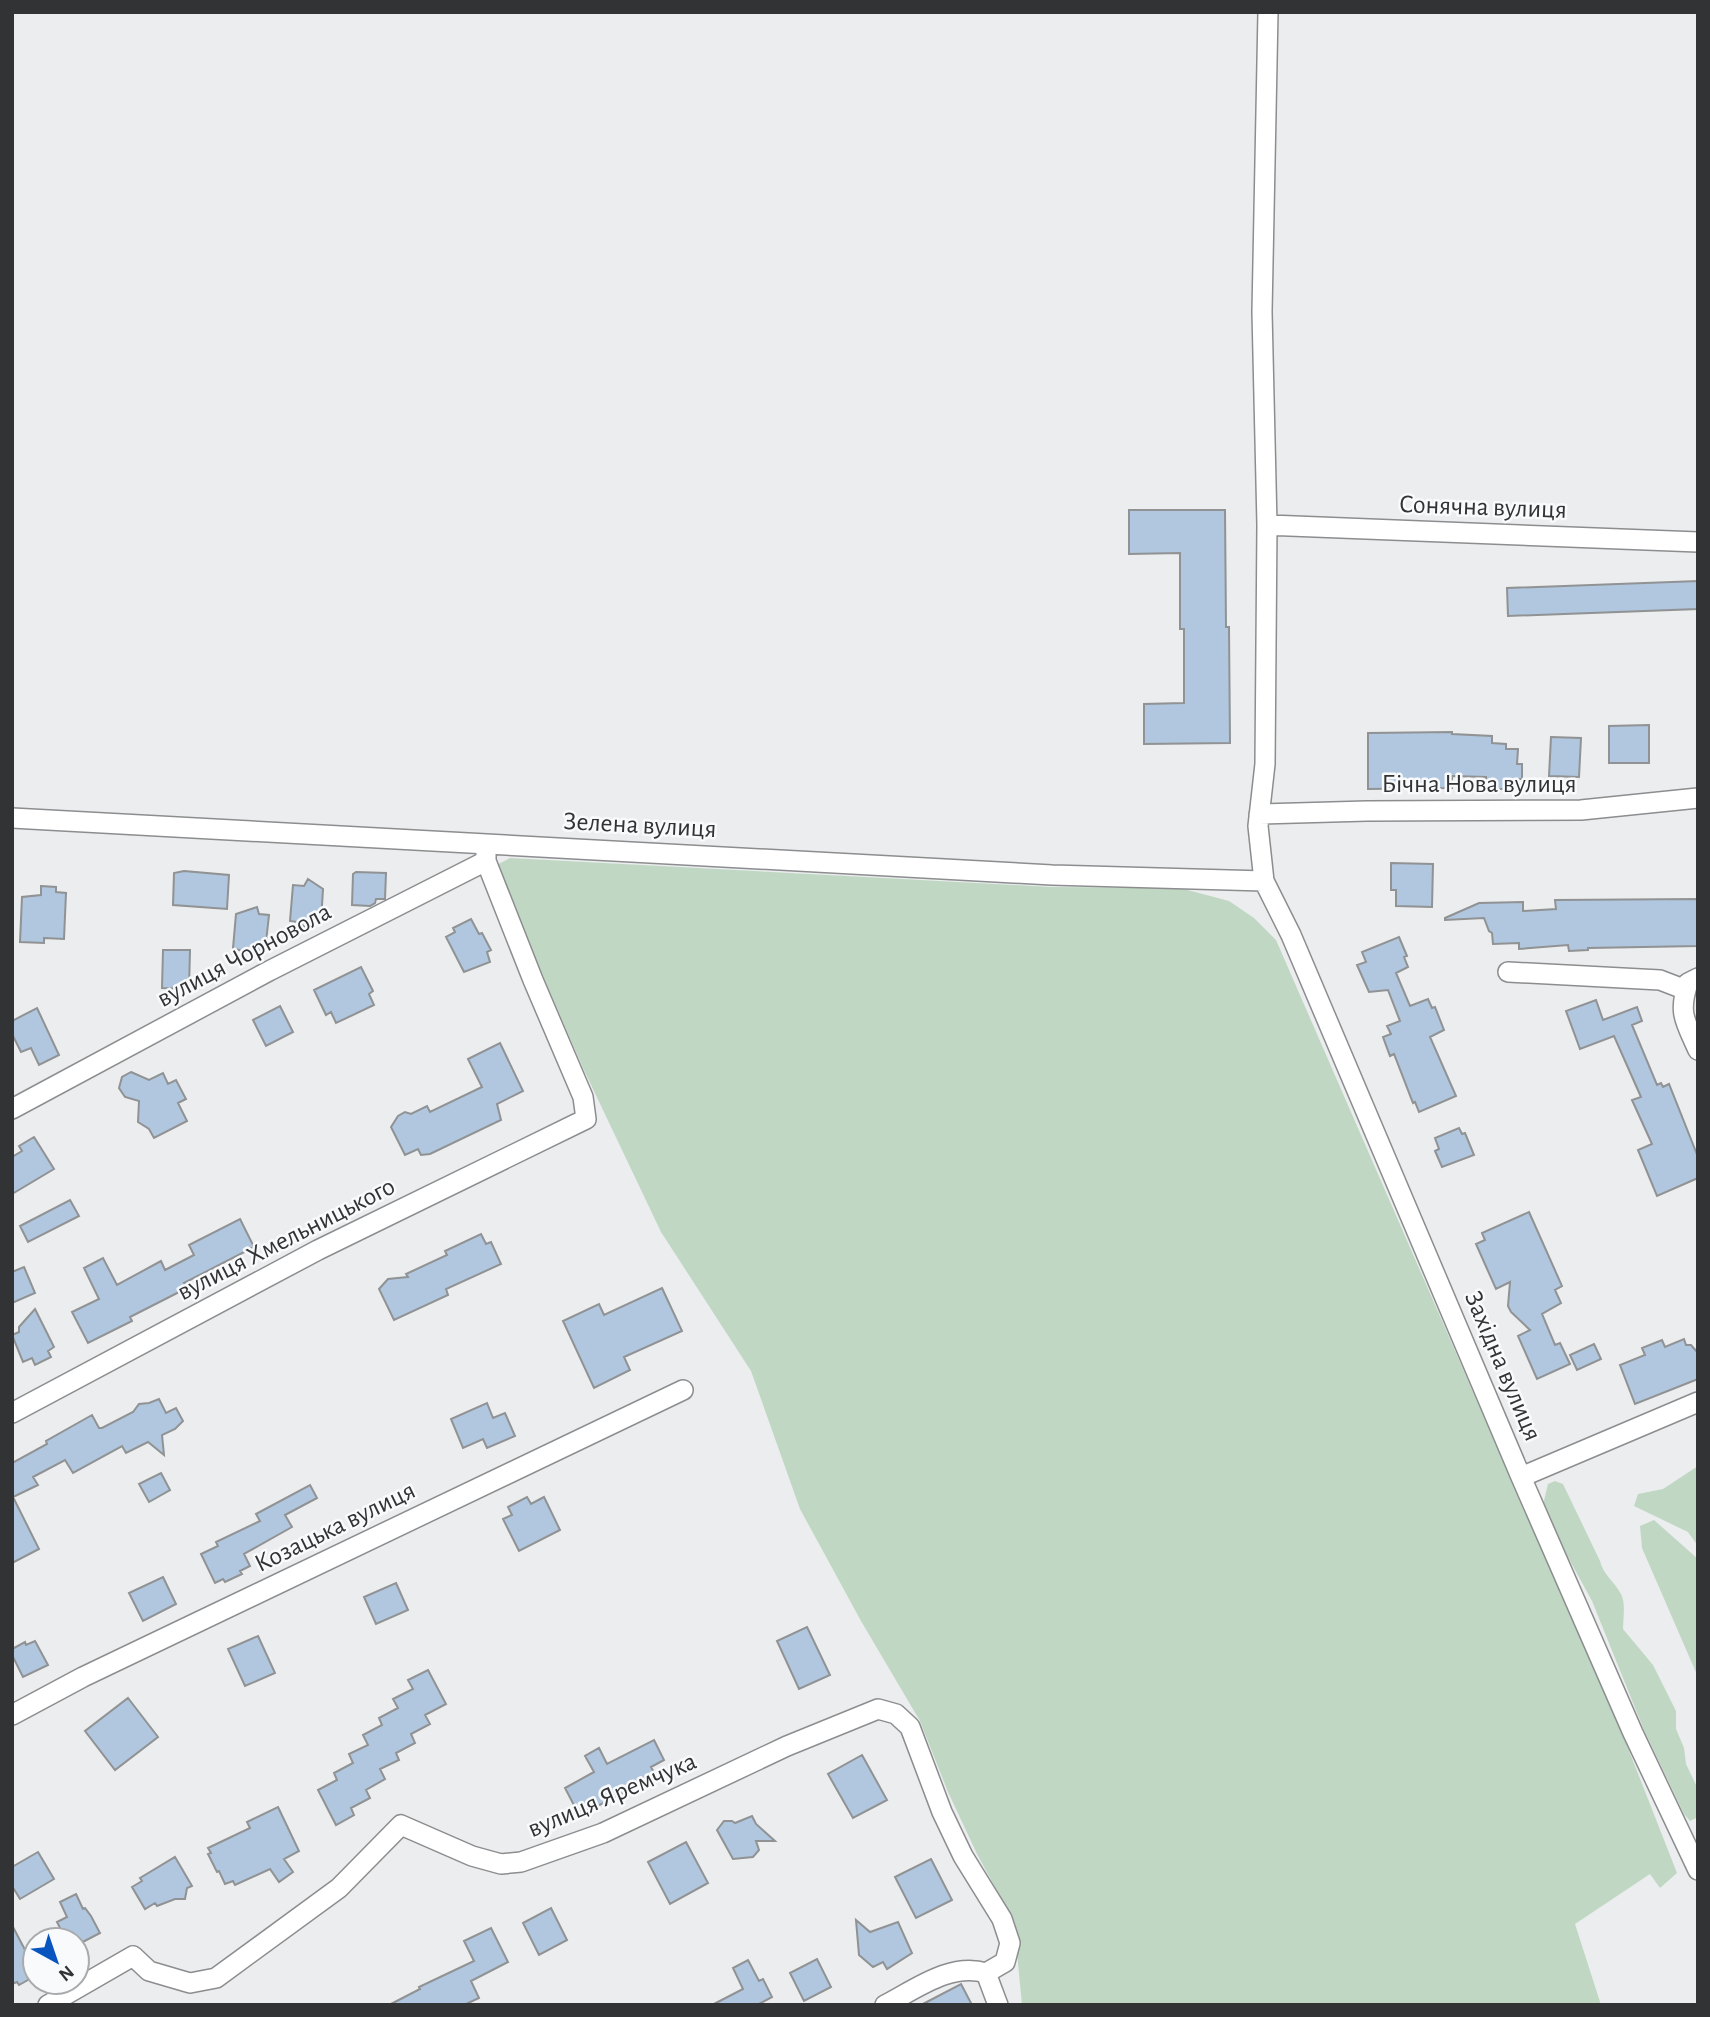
<svg xmlns="http://www.w3.org/2000/svg" width="1710" height="2017" viewBox="0 0 1710 2017" font-family="'Alegreya Sans',sans-serif">
<rect width="100%" height="100%" fill="#ebedee"/>
<!-- green -->
<path fill="#c0d8c3" d="M510,858L1051,887L1180,888L1229,901L1254,918L1276,940L1626,1743L1677,1873L1660,1888L1650,1874L1575,1924L1601,2005H1022L1014,1922L977,1854L948,1792L920,1721L861,1621L800,1509L751,1371L661,1232L583,1068L495,866Z
M1698,1466V1546L1688,1532L1634,1506L1638,1494L1663,1489Z
M1555,1481L1563,1484L1600,1561C1604,1576 1614,1581 1621,1594C1626,1604 1623,1618 1623,1629L1653,1665L1676,1711V1729L1684,1748L1686,1764L1698,1789V1817L1690,1821L1684,1814L1644,1730L1592,1601L1546,1517L1543,1505L1548,1484Z
M1654,1520L1698,1559V1677L1642,1548L1640,1526Z"/>
<!-- building -->
<path fill="#b0c7df" stroke="#909293" stroke-width="2" d="M1129,510H1225L1226,627H1229L1230,743L1144,744V704L1184,703V629H1180V553L1129,554Z
M1698,581V609L1508,616L1507,588Z
M1649,725V763H1609V726Z
M1452,732V734L1492,736V743L1506,744V749H1518L1517,764H1522V779H1517V789H1495L1496,782H1486V777L1452,776V788L1368,789V733Z
M1551,737L1581,738L1579,777L1549,776Z
M1391,863L1433,864L1432,907L1396,906V890H1391Z
M184,871L229,875L227,909L173,905L174,873Z
M356,872L386,873L385,899H376L375,903L370,906L352,905L353,874Z
M308,879L323,889L321,922L305,927L297,922L290,921L293,885L304,886Z
M41,886L56,887V892L66,893L64,939L44,938V943L20,942L22,897L41,895Z
M1698,899V946L1588,948V950L1569,951L1568,945L1519,949V943L1493,944L1492,933L1489,931L1484,918L1445,920V918L1479,903L1523,902V911L1556,909L1555,900Z
M257,907L259,914L269,915L265,951L248,953L233,948L236,914Z
M471,919L479,934L482,933L491,950L487,952L490,962L464,972L446,937L455,932L453,928Z
M1399,937L1407,956L1404,957L1408,967L1396,973L1410,1006L1428,999L1432,1008L1435,1007L1444,1030L1430,1037L1456,1096L1419,1112L1415,1102L1413,1103L1394,1054L1390,1056L1383,1037L1391,1034L1387,1026L1400,1021L1388,990L1369,992L1357,965L1366,962L1362,952Z
M163,950H190L189,989L162,988Z
M361,967L373,991L369,994L374,1005L336,1023L331,1012L326,1015L314,990Z
M1596,1000L1603,1020L1637,1007L1642,1021L1632,1025L1657,1085L1661,1083L1663,1087L1669,1084L1698,1157V1178L1657,1196L1638,1150L1652,1144L1632,1100L1641,1097L1614,1036L1580,1049L1566,1011Z
M280,1006L293,1032L266,1046L253,1020Z
M37,1008L59,1055L39,1065L31,1048L21,1052L12,1034V1021Z
M500,1043L523,1091L497,1104L501,1120L430,1154L421,1155L418,1149L405,1155L391,1127L398,1116L405,1112L411,1114L427,1106L430,1112L482,1087L468,1059Z
M131,1072L149,1080L163,1073L168,1084L176,1080L186,1099L178,1103L187,1121L154,1138L149,1129L138,1122L139,1101L125,1097L119,1088L122,1077Z
M1459,1128L1462,1134L1465,1133L1474,1155L1442,1167L1435,1151L1439,1149L1435,1138Z
M34,1137L54,1169L12,1194V1157L22,1151L19,1146Z
M70,1200L79,1216L28,1242L20,1226Z
M1529,1212L1562,1286L1555,1290L1561,1303L1542,1314L1555,1345L1560,1343L1570,1364L1537,1379L1518,1336L1530,1330L1511,1312L1508,1306L1510,1282L1496,1289L1476,1244L1485,1240L1482,1233Z
M240,1219L254,1247L184,1283L187,1288L130,1317L132,1321L88,1343L72,1312L99,1299L84,1268L103,1258L117,1285L161,1261L165,1270L194,1255L189,1245Z
M481,1234L486,1244L491,1242L501,1264L446,1289L448,1295L394,1320L379,1289L388,1279L408,1277L406,1274L447,1255L445,1251Z
M24,1267L35,1293L12,1303V1272Z
M662,1288L682,1331L624,1357L630,1370L594,1388L563,1321L599,1304L604,1315Z
M35,1309L54,1347L48,1351L51,1357L35,1365L32,1358L23,1362L12,1335L19,1332V1327Z
M1684,1339L1686,1345H1691L1698,1353V1379L1635,1404L1620,1365L1645,1355L1642,1348L1662,1340L1665,1347Z
M1594,1344L1601,1359L1577,1370L1570,1355Z
M159,1399L166,1413L176,1408L183,1421L175,1429L162,1435L164,1455L148,1442L126,1453L122,1446L73,1473L65,1460L33,1477L38,1485L13,1497L39,1549L12,1563V1463L47,1444L46,1441L92,1415L99,1428H102L133,1412L139,1404L149,1403Z
M487,1403L493,1418L505,1413L515,1436L487,1448L483,1439L463,1448L451,1419Z
M161,1473L170,1490L149,1502L139,1484Z
M310,1485L317,1498L285,1515L292,1527L244,1554L250,1566L240,1571L242,1574L225,1582L223,1579L215,1583L201,1554L218,1546L216,1542L260,1521L256,1514Z
M527,1497L531,1504L544,1497L560,1530L519,1551L503,1519L512,1515L508,1507Z
M163,1577L176,1604L143,1621L129,1593Z
M396,1583L408,1610L376,1624L364,1597Z
M807,1627L830,1675L799,1689L777,1641Z
M258,1636L275,1673L245,1686L228,1649Z
M35,1641L48,1665L23,1677L12,1655V1649L25,1642L26,1645Z
M428,1670L446,1704L425,1715L430,1724L411,1734L415,1743L396,1753L399,1760L380,1769L385,1779L366,1790L370,1798L351,1808L354,1815L336,1825L318,1790L337,1780L334,1773L353,1763L349,1754L368,1745L363,1735L382,1725L379,1718L398,1708L393,1699L413,1689L408,1680Z
M128,1698L158,1737L115,1770L85,1731Z
M654,1740L664,1760L651,1767L656,1776L594,1808L593,1806L578,1813L565,1788L594,1772L585,1756L599,1748L607,1764Z
M862,1755L887,1800L853,1818L828,1774Z
M278,1807L299,1851L284,1859L293,1872L279,1882L270,1869L235,1885L233,1881L225,1884L219,1871L217,1872L208,1854L211,1853L208,1848L250,1828L247,1822Z
M752,1816L756,1824L775,1841H756L759,1850L753,1857L733,1859L717,1830L724,1821H732L735,1823Z
M686,1842L708,1883L670,1904L648,1862Z
M38,1852L54,1879L20,1899L12,1886V1867Z
M175,1857L192,1886L187,1888L185,1899H175L157,1906L155,1903L145,1909L132,1887L142,1881L140,1878Z
M931,1859L952,1900L916,1918L895,1877Z
M76,1894L83,1909L85,1908L91,1916L100,1933L77,1945V1940H66L57,1922L67,1917L60,1902Z
M551,1908L567,1940L539,1955L523,1923Z
M856,1920L870,1932L898,1922L912,1953L887,1969L883,1962L873,1967L859,1955Z
M12,1925L35,1969V1976L19,1985L17,1982L12,1984Z
M491,1928L508,1962L471,1981L479,1998L464,2005H389L420,1989L419,1987L474,1961L464,1941Z
M817,1959L831,1987L804,2001L790,1973Z
M748,1960L759,1981L763,1979L772,1997L757,2005H712L743,1989L733,1968Z
M961,1984L972,2005H921Z"/>
<g fill="none" stroke-linecap="round" stroke-linejoin="round">
<!-- minor casing -->
<g stroke="#8c8d8f" stroke-width="22">
<path id="minor" d="M1268,12L1262,312L1267,525L1265,764L1258,826L1264,881L1291,935L1521,1477L1633,1733L1698,1870
M1267,525L1698,542
M1259,814L1367,811L1581,810L1698,798
M12,818L1052,875L1264,881
M1508,972L1660,980L1686,990
M1698,978L1688,983C1678,1013 1685,1021 1698,1050
M12,1109L269,971L486,861V851
M12,1413L318,1250L586,1119L583,1097L533,980L486,861
M1521,1477L1698,1402
M12,1715L83,1677L683,1390
M48,2005L133,1956L149,1971L190,1983L216,1978L339,1888L401,1825L472,1856L501,1864L521,1862L603,1833L787,1746L878,1709L896,1714L910,1727L942,1812L963,1856L1002,1919L1010,1943L1005,1962L986,1973L998,2005
M885,2005C916,1989 951,1962 986,1973"/>
</g>
<!-- minor -->
<use href="#minor" stroke="#fff" stroke-width="19"/>
</g>
<g text-anchor="middle" dominant-baseline="central" stroke-width="5" stroke-linejoin="round" paint-order="stroke">
<!-- street labels -->
<g font-size="26" fill="#323334" stroke="#f9fafc">
<text transform="translate(1483 507) rotate(2)">Сонячна вулиця</text>
<text x="1479" y="784">Бічна Нова вулиця</text>
<text transform="translate(640 825) rotate(3)">Зелена вулиця</text>
<text transform="translate(244 955) rotate(-28)">вулиця Чорновола</text>
<text transform="translate(286 1239) rotate(-27)">вулиця Хмельницького</text>
<text transform="translate(1503 1366) rotate(67)">Західна вулиця</text>
<text transform="translate(335 1527) rotate(-26)">Козацька вулиця</text>
<text transform="translate(612 1795) rotate(-23)">вулиця Яремчука</text>
</g>
</g>
<!-- border -->
<rect width="1710" height="2017" fill="none" stroke="#323334" stroke-width="28"/>
<!-- north arrow -->
<g transform="translate(56 1961) rotate(140)"><circle r="33" fill="#f9fafc" stroke="#a9aaac" stroke-width="2"/>
<path d="M0-5L12 26L0 18L-12 26Z" fill="#0955bf"/>
<text y="-10" font-size="19" font-weight="bold" text-anchor="middle" fill="#323334">N</text>
</g>
</svg>
